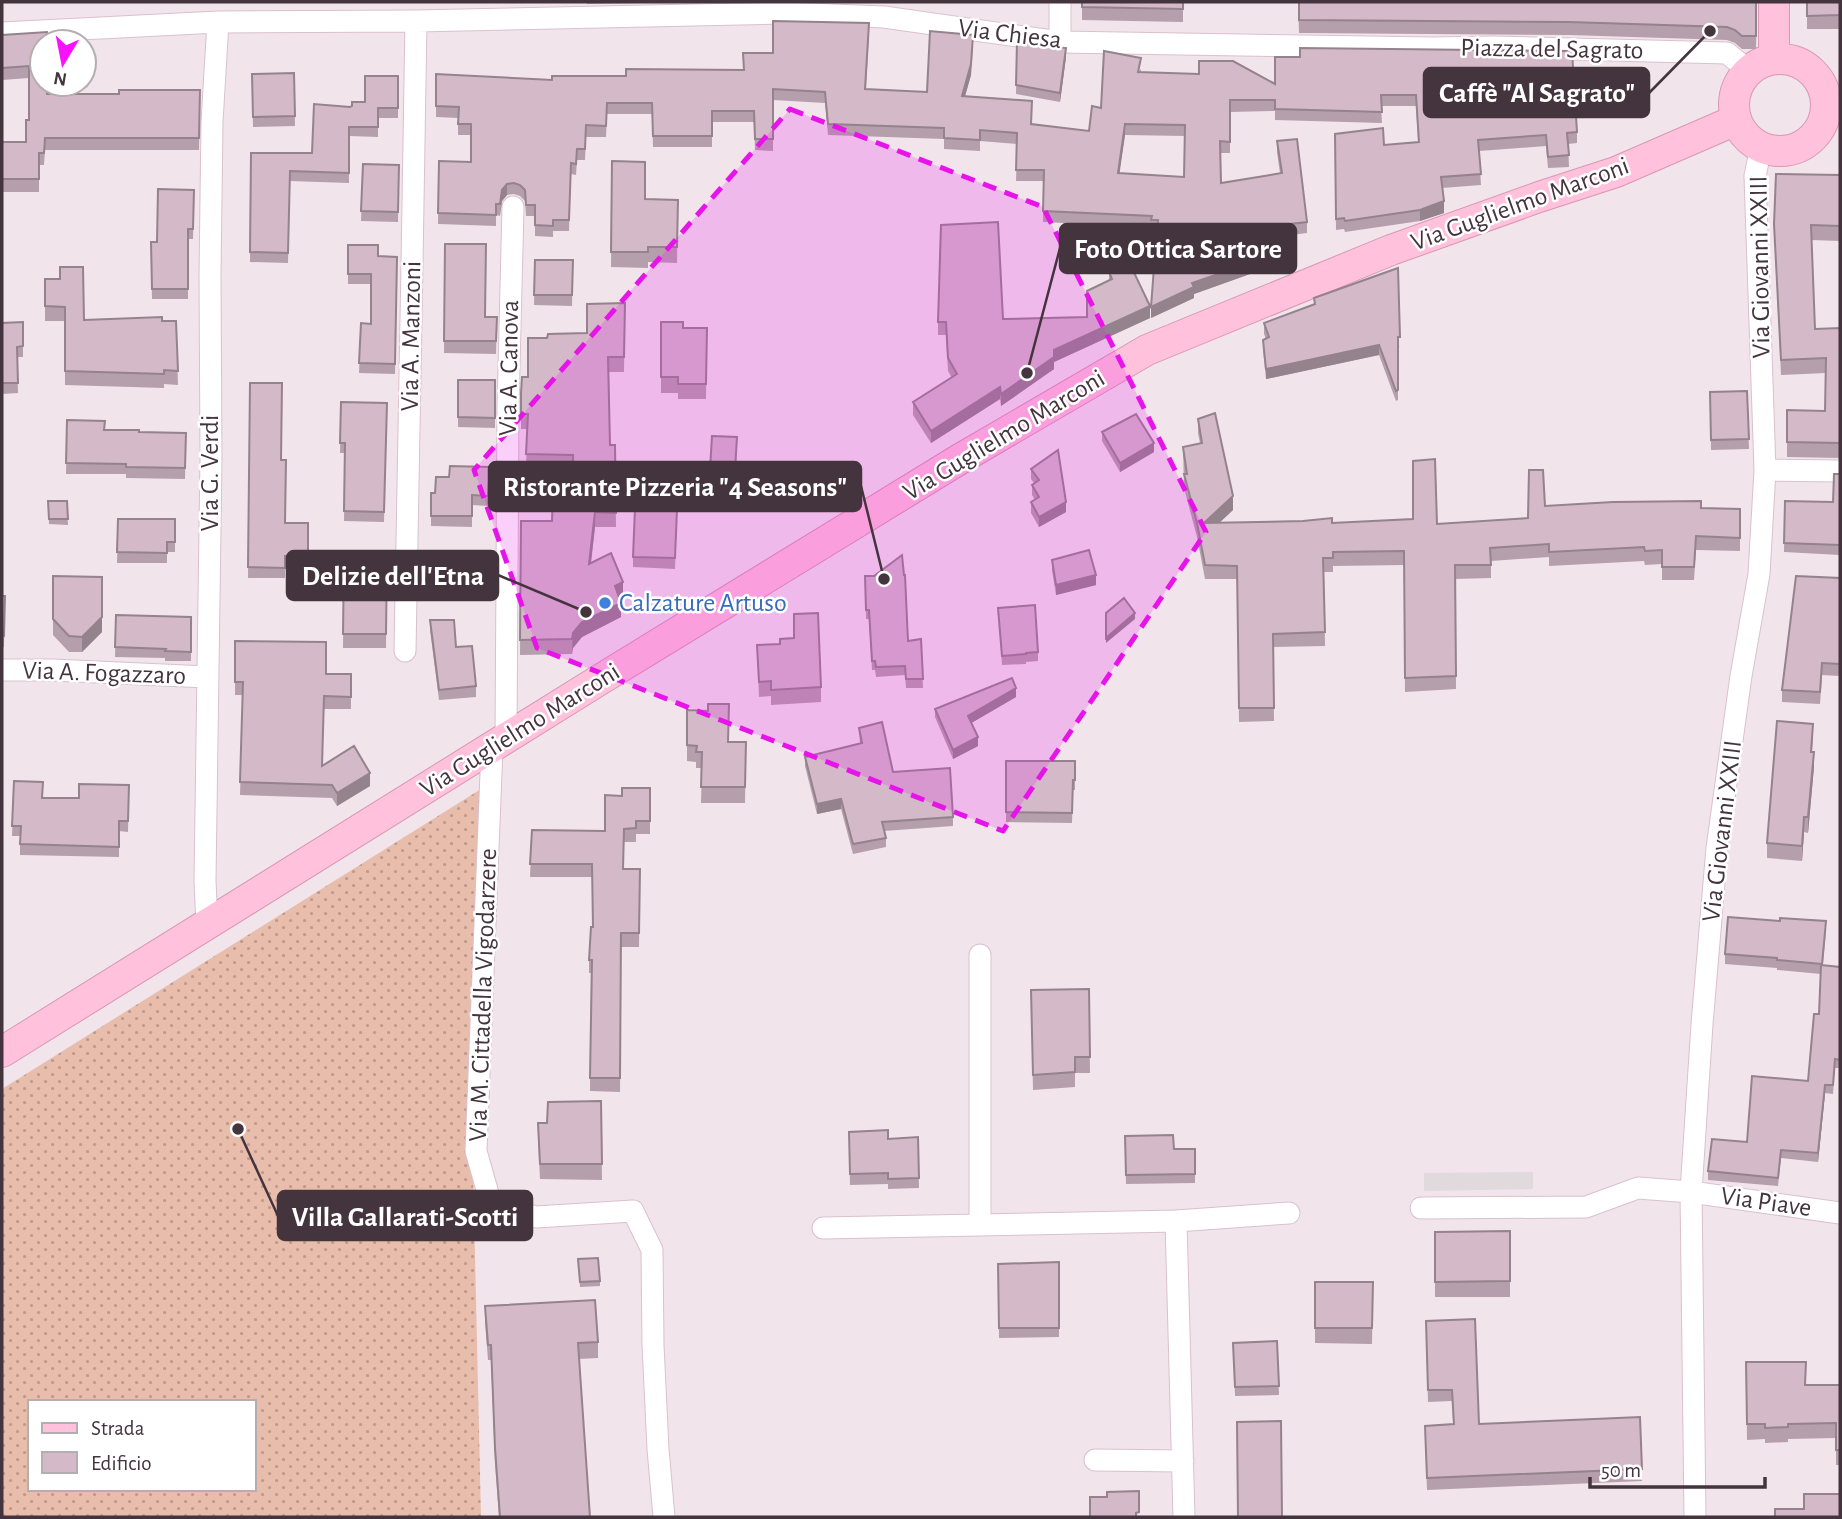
<svg xmlns="http://www.w3.org/2000/svg" width="1842" height="1519" viewBox="0 0 1842 1519" font-family="'Alegreya Sans',sans-serif">
<defs>
<pattern id="grass-dots" width="8" height="8" patternUnits="userSpaceOnUse" patternTransform="scale(1.75)"><rect width="8" height="8" fill="#e8bdac"/><path d="M2 2h.1M6 6h.1" fill="none" stroke="#be9a8d" stroke-width="1.8" stroke-linecap="round"/></pattern>
</defs>
<rect width="100%" height="100%" fill="#f2e4eb"/>
<!-- grass -->
<path fill="url(#grass-dots)" fill-rule="evenodd" d="M481,789L473,1169L481,1517H2V1089ZM30,1402H254V1489H30Z"/>
<!-- parking -->
<path fill="#e0dadd" d="M1533,1172V1189L1424,1191V1173Z"/>
<g fill="none" stroke-linecap="round" stroke-linejoin="round">
<!-- street casing -->
<g stroke="#d9c1cd" stroke-width="23">
<path id="street" d="M2,33L218,22L416,21L783,13L884,17L1060,42L1432,48L1494,47L1727,53L1749,71
M1060,42V2
M1765,470L1840,471
M405,651C410,441 412,231 416,21
M2,670H53L207,677
M506,739L508,407L513,207
M492,748L476,1151L491,1204L536,1217L633,1211L652,1250L653,1345L658,1449L664,1517
M207,925L205,881L211,458L210,276L212,122L218,22
M980,955V1225
M1421,1208L1586,1207L1638,1188L1691,1192L1840,1213
M1176,1221L1289,1213
M823,1228L1176,1221L1184,1517
M1095,1460L1183,1461
M1695,1517L1691,1192L1702,1024L1717,848L1741,676L1759,574L1765,470L1755,176L1761,147"/>
</g>
<!-- secondary casing -->
<g stroke="#d997b3" stroke-width="32">
<path id="secondary" d="M1774,59V2
M1734 105a46 46 0 1 1 92 0a46 46 0 1 1-92 0Z
M2,1052L601,679L960,459L1147,350L1391,250L1539,197L1616,172L1736,120"/>
</g>
<!-- street -->
<use href="#street" stroke="#fff" stroke-width="21"/>
<!-- secondary -->
<use href="#secondary" stroke="#ffc1db" stroke-width="30"/>
</g>
<!-- wall -->
<path fill="#b69fac" fill-rule="evenodd" d="M587,2H697L587,4Z
M1082,2H1183V22L1082,20Z
M1298,2H1757L1756,49H1742L1735,43L1727,40L1569,35L1299,33Z
M1807,2H1840V29H1807Z
M47,32V94H119L200,90L199,150H45L44,165H39V192H2V142H26L29,120V78L2,80V35Z
M869,34L866,89L927,92L973,46L971,75L965,96L1031,124L1089,131L1101,108L1141,69V72L1275,84V57L1577,132V143L1568,144L1569,167L1548,168L1546,146L1479,151L1481,185L1442,188L1444,213L1420,221L1345,232L1344,229L1336,230L1335,134L1384,145L1418,142L1416,106H1381L1382,123L1275,120V111L1230,112V153H1220L1221,183L1280,173L1277,152V141L1307,222V233L1242,241L1250,274L1194,294V298L1151,318L1210,243L1157,240V231H1151V227L1043,222V181H1016L1017,144L980,141V151L944,149V139L828,135L825,103L773,100V151L755,150L754,122H712V147H653L652,114H607L606,137H586L585,160H577L576,175L571,174L569,231H553V237L535,236V216H526L525,201L520,196L514,194L507,195L502,201L500,216L496,215V226L438,224L439,161L471,162V135H458V118L436,117V74L552,80L743,70L773,53ZM1125,135L1185,136L1184,177L1119,173Z
M1017,42L1066,57L1060,102L1016,94Z
M294,73L295,126L253,127L252,74Z
M398,76V118H378V137L349,136V183L290,181L288,263L250,262L251,153H312L350,107L365,102Z
M612,161L645,199L678,200L677,263L648,262V268L611,267Z
M363,164L399,165L398,222L361,221Z
M1840,175V241L1811,240L1815,329L1840,328V458L1787,457V410L1825,411L1826,373L1781,375L1774,224Z
M194,190L193,239H188V299H152L151,242H157Z
M445,244L485,317H497L496,354L444,353Z
M348,245L378,256L397,257L395,374L359,373L361,323L371,324V284H348Z
M535,260H573L572,306L534,305Z
M1109,272L1150,318L1054,362V369L1001,406L1000,399L931,443L913,415V402L952,378L948,371L946,335H938V322L1087,317L1109,280Z
M45,279L84,320L176,321L178,385L164,384V388L65,385V321H45Z
M1314,298L1400,347H1398V400L1396,401L1379,355L1266,379L1263,350V340L1266,339L1264,334V323L1314,305Z
M625,303L624,372H609L610,445H615L616,527H595L591,563L623,597L619,599L621,617L582,637L573,648L572,654L520,655L521,521H552L574,492L573,470L526,469L527,429H521V393L528,377L547,338L587,333Z
M23,322V357H17L18,393L2,394V323Z
M661,322L683,328H707L706,399H678V393H661Z
M458,380H495V428L458,427Z
M250,383L281,460L285,523H308V566H285V578H248Z
M1747,391L1749,449L1711,450L1710,392Z
M341,402L387,403L384,522L344,521L345,453H340Z
M1198,419L1233,510L1219,523H1332L1437,524L1528,518L1545,506L1740,509V551L1696,550L1694,580H1662V564L1645,565L1644,561L1549,566V557L1491,561V578L1455,579L1456,689L1405,692L1404,565L1333,566V572H1324L1325,646L1273,647L1274,721L1239,722L1237,579H1205L1197,537L1184,488L1183,447L1200,443L1198,433Z
M67,420L105,430L139,432L186,433L185,479L126,478V474H66Z
M1102,432L1154,452L1120,472L1102,441Z
M737,447L735,480L710,479V469Z
M1031,469L1066,512L1039,527L1031,513V502L1035,500L1032,495V485L1034,483L1031,479Z
M1840,474V555L1784,552L1785,501L1833,502Z
M490,478L488,506L472,505V527L431,526V493H435Z
M48,501H67L68,525L49,524Z
M677,509L675,569L633,567V557Z
M118,519H175V552H167V563H117Z
M344,554L387,555L386,648H343Z
M1052,560L1096,585L1056,595L1052,570Z
M53,576L102,632L82,652H69L53,635Z
M865,576L908,641L921,639L923,688H906L905,675L876,677L875,670H872L869,619H866Z
M1840,578V676L1822,675L1820,704L1782,702V690Z
M2,596H5L4,647H2Z
M998,608L1038,652V661L1026,662V664L1002,665Z
M116,615L191,617V661H165V658L115,657Z
M430,620L456,647L476,686V697L439,700L430,630Z
M794,638L821,687V702L771,705V696L759,697L757,645L780,644Z
M235,641L326,674H351V709H324L322,765L370,786L337,806L332,798L240,795L243,695H235Z
M1016,697L971,723L978,746L953,759L935,717V709Z
M859,728L893,772L953,817V826L884,831L886,838V847L853,854L841,809L817,814L805,766V757L860,744Z
M1813,739L1812,752L1814,767L1808,833L1804,832L1802,861L1767,858V843Z
M728,742H746L745,803H701L702,768H696V762L687,761V745Z
M1006,761H1075V790H1073L1072,823L1006,822Z
M14,781L43,798H79L129,785L128,832L119,831V857L20,855V836H12Z
M650,788V834H636V842H624V869H640L639,947H621L620,1092L590,1091L591,973H589V960L593,927L592,877H530L532,830L605,831L622,796Z
M1826,931L1823,965L1840,967V1068H1835L1833,1094L1825,1093L1818,1162L1781,1158L1778,1186L1708,1180V1171L1747,1142L1808,1081L1819,1014L1821,974L1777,970V968L1725,964V954Z
M1089,989L1090,1073H1075V1087L1033,1090L1031,990Z
M601,1101L602,1180L540,1179L538,1138L547,1123Z
M849,1132L888,1139L918,1137L919,1188L888,1189V1184L850,1185Z
M1125,1136L1174,1149H1195V1183L1126,1184Z
M1510,1231V1297H1435V1232Z
M578,1259L600,1281V1286L580,1287Z
M1059,1262V1337L999,1338L998,1264Z
M1315,1282H1373L1372,1344L1315,1343Z
M485,1306L598,1342V1358L579,1359L590,1517H499L495,1464L491,1360H488L485,1322Z
M1426,1332L1479,1424L1642,1469V1481L1427,1490L1425,1437L1453,1424L1452,1401L1428,1402Z
M1277,1341L1279,1395L1235,1396L1233,1343Z
M1746,1362L1806,1385H1840V1465H1836V1438L1788,1439V1442L1765,1443V1439L1747,1440Z"/>
<!-- shaded-wall -->
<path fill="#94828c" d="M973,35L971,75L962,107V96Z
M1066,48V57L1060,102V93Z
M1125,124V135L1118,184V173Z
M507,184V195L502,201L500,216L502,190Z
M1444,201V213L1420,221V210Z
M1250,263V274L1194,294V298L1151,318V307L1192,283Z
M1150,306V318L1054,362V369L1001,406V394L1054,350Z
M1379,345V355L1266,379V369Z
M1000,387V399L931,443V431Z
M1154,443V452L1120,472V463Z
M1233,496V510L1204,537V523Z
M1066,502V512L1039,527V517Z
M595,512V527L589,578V564Z
M1096,575V585L1056,595V585Z
M102,577V632L82,652V637Z
M623,582V597L615,601V586Z
M621,603V617L582,637L573,648L572,654L573,633L582,622Z
M1135,613V619L1106,643V638Z
M1016,688V697L968,725V716Z
M978,737V746L953,759V750Z
M1814,752V767L1808,833V817Z
M370,773V786L337,806V793Z
M841,799V809L817,814V804Z
M1804,817V832L1802,861V846Z
M1825,1085V1093L1818,1162V1153Z"/>
<!-- building -->
<path fill="#d4b9c8" stroke="#94828c" stroke-width="2" fill-rule="evenodd" d="M1082,2H1183V9L1082,7Z
M1299,2H1756V36H1742L1735,30L1727,27L1569,22L1299,20Z
M1807,2H1840V15L1807,16Z
M773,21L869,23L865,89L927,92L930,31L973,35L971,64L962,96L1032,101L1031,124L1089,131L1092,106L1101,108L1104,51L1141,58L1138,72L1199,74V61H1233L1275,84V57H1300V48L1572,51L1577,132L1567,133L1569,155L1548,157L1546,135L1478,140L1481,174L1441,177L1444,201L1420,210L1345,221L1344,218L1336,219L1335,134L1383,128L1384,145L1419,142L1416,95H1381L1382,112L1275,109V100H1230V142L1220,141L1221,183L1282,173L1277,141L1297,139L1307,222L1238,230L1250,263L1192,283L1194,287L1151,307L1154,267L1233,234L1157,229L1158,220H1151L1152,216L1043,211L1044,170H1016L1017,133L980,130V140L944,138V128L828,124L825,92L773,89V139H755L754,111H712V136H653L652,103H607L606,126L586,125L585,149H577L576,164L571,163L569,220H553V226L535,225V205H526L525,190L520,185L514,183L507,184L502,190L500,204H496V215L438,213L439,161L471,162V124H458L459,107L436,106V74L552,80V76H626V69L744,70L743,53H773ZM1125,124L1185,125L1184,177L1118,173Z
M47,32V42H42V84H47V94H119V90H200L199,138H45L44,153H39V179H2V142H26V120H29V66L2,68V35Z
M1017,42L1066,48L1060,93L1016,85Z
M294,73L295,116L253,117L252,74Z
M365,76H398V108H378V127H349V173L290,171L288,253L250,252L251,153H312L314,104L350,107L352,106V102H365Z
M612,161L645,162V199L678,200L677,247H648V252H611Z
M363,164L399,165L398,212L361,211Z
M1776,174L1840,175V226L1811,225L1815,329L1840,328V443L1787,442V410L1825,411L1826,358L1781,360L1774,224Z
M158,189L194,190L193,229H188V289H152L151,242H157Z
M998,222L1003,319L1087,317V291L1112,279L1109,272L1129,262L1150,306L1054,350V357L1001,394L1000,387L931,431L913,402L957,374L948,358L946,322H938L941,225Z
M445,244H486L485,317H497L496,341H444Z
M348,245H378V256L397,257L395,364L359,363L361,323L371,324V274H348Z
M535,260H573L572,295H534Z
M60,267H83L84,320L162,317V321H176L178,371L164,370V374L65,371V307L45,306V279H60Z
M1398,268L1400,337H1398V390L1396,391L1379,345L1266,369L1263,340L1269,337L1264,323L1315,304L1314,298Z
M625,303L624,357H608L610,445H615L616,513L595,512L589,564L611,553L623,582L615,586L621,603L582,622L573,633L572,639L520,640L521,521H552L553,491L574,492L573,455L526,454L528,414H521V393L522,377H528V338H547L548,334L587,333V304Z
M23,322V346L17,347L18,383H2V323Z
M661,322H683V328H707L706,384H678V377H661Z
M458,380H495V418L458,417Z
M250,383H282L281,460H286L285,523H308V555L285,556V568L248,567Z
M1747,391L1749,439L1711,440L1710,392Z
M341,402L387,403L384,512L344,511L345,443H340Z
M1215,413L1233,496L1204,523L1303,521L1332,518V523L1413,519V461L1435,459L1437,524L1528,518L1529,470H1543L1545,506L1613,502L1701,501V508L1740,509V538L1696,536L1694,567H1662V550L1645,551L1644,547L1549,552V544L1490,548L1491,565H1455L1456,676L1405,678L1404,551L1333,552V558H1323L1325,632L1273,634L1274,708H1239L1237,566L1205,565L1197,523L1184,474H1187L1183,447L1202,443L1198,419Z
M1136,414L1154,443L1120,463L1102,432Z
M67,420L105,421L104,430H139V432L186,433L185,468L126,467V464L66,463Z
M712,436L737,437L735,470L710,469Z
M1058,450L1066,502L1039,517L1031,502L1039,497L1032,485L1039,480L1031,469Z
M450,466L490,467L488,496L472,495V516H431V493H435L436,477H449Z
M1834,474H1840V545L1784,543L1785,501L1833,502Z
M48,501H67L68,519H49Z
M635,508L677,509L675,558L633,557Z
M118,519H175V542H167V553L117,552Z
M1089,550L1096,575L1056,585L1052,560Z
M344,554L387,555L386,634H343Z
M902,555L904,575H905L908,641L921,639L923,679H906L905,666L876,667L875,661H872L869,610H866L865,576H874Z
M53,576L102,577V617L82,637L69,636L53,619Z
M1796,576L1840,578V664L1822,663L1820,692L1782,690Z
M2,596H5L4,636H2Z
M1124,598L1135,613L1106,638V613Z
M1035,605L1038,652L1026,653V654L1002,656L998,608Z
M818,613L821,687L771,690V681L759,682L757,645L780,644V639L794,638V614Z
M116,615L191,617V652L165,651L166,649L115,647Z
M430,620H454L456,647L472,646L476,686L439,690Z
M235,641L326,642V674H351V697L324,696L322,766L354,746L370,773L337,793L332,785L240,782L243,682H235Z
M1012,678L1016,688L968,716L978,737L953,750L935,709Z
M708,704H729L728,742H746L745,787H701L702,752H696L697,746L687,745V710L708,711Z
M1777,721L1813,724L1811,752H1814L1808,817H1804L1802,846L1767,843Z
M882,722L893,772L950,768L953,817L882,822L886,838L853,844L841,799L817,804L805,757L862,743L859,728Z
M1006,761H1075V780H1073L1072,813L1006,812Z
M14,781L43,782L42,798H79V784L129,785L128,821H119V847L20,844L21,826H12Z
M622,788H650V821H636V828L624,829L623,869H640L639,933H621L620,1078H590L592,960H589L591,927H593L592,864H530L532,830L605,831V795L622,796Z
M1728,917L1780,921V918L1826,921L1822,964L1777,960V958L1725,954Z
M1821,965L1840,967V1060L1835,1059L1833,1085H1825L1818,1153L1781,1150L1778,1178L1708,1171L1712,1139L1747,1142L1752,1076L1808,1081L1814,1014H1819Z
M1089,989L1090,1057H1075V1072L1033,1075L1031,990Z
M601,1101L602,1164H540L538,1123H547L548,1102Z
M888,1130V1139L918,1137L919,1178L888,1179V1173L850,1174L849,1132Z
M1173,1135L1174,1149H1195V1174L1126,1175L1125,1136Z
M1510,1231V1281L1435,1282V1232Z
M598,1258L600,1281L580,1282L578,1259Z
M1059,1262V1328H999L998,1264Z
M1315,1282H1373L1372,1328H1315Z
M595,1300L598,1342L578,1343L590,1517H500L495,1448L491,1345H488L485,1306Z
M1475,1319L1479,1424L1640,1417L1642,1469L1427,1478L1425,1426L1454,1424L1452,1390H1428L1426,1321Z
M1277,1341L1279,1386L1235,1387L1233,1343Z
M1746,1362H1806L1805,1385H1840V1450H1836V1423L1788,1424V1427L1765,1428V1424H1747Z
M1281,1421L1282,1517H1238L1237,1422Z
M1139,1491V1512L1136,1513V1517H1090V1497H1107V1492Z
M1804,1494H1840V1517H1775V1509H1804Z"/>
<!-- marked area -->
<path fill="#e614e9" fill-opacity="0.2" stroke="#e614e9" stroke-width="5" stroke-dasharray="14 9" stroke-linejoin="round" d="M790,109L1043,207L1206,532L1003,831L537,648L474,470Z"/>
<!-- markers -->
<circle fill="#3f7fe0" stroke="#fff" stroke-width="2.5" cx="605" cy="603" r="7"/>
<g text-anchor="middle" dominant-baseline="central" stroke-width="5" stroke-linejoin="round" paint-order="stroke">
<!-- street labels -->
<g font-size="26" fill="#44343d" stroke="#fff">
<text transform="translate(1010 34) rotate(7)">Via Chiesa</text>
<text transform="translate(1552 49) rotate(1)">Piazza del Sagrato</text>
<text transform="translate(1520 204) rotate(-20)">Via Guglielmo Marconi</text>
<text transform="translate(1760 267) rotate(-91)">Via Giovanni XXIII</text>
<text transform="translate(411 336) rotate(-89)">Via A. Manzoni</text>
<text transform="translate(509 368) rotate(-89)">Via A. Canova</text>
<text transform="translate(1004 435) rotate(-31)">Via Guglielmo Marconi</text>
<text transform="translate(210 473) rotate(-90)">Via G. Verdi</text>
<text transform="translate(104 673) rotate(2)">Via A. Fogazzaro</text>
<text transform="translate(520 730) rotate(-32)">Via Guglielmo Marconi</text>
<text transform="translate(1722 831) rotate(-83)">Via Giovanni XXIII</text>
<text transform="translate(483 995) rotate(-88)">Via M. Cittadella Vigodarzere</text>
<text transform="translate(1766 1202) rotate(8)">Via Piave</text>
</g>
<!-- shop labels -->
<g font-size="26" fill="#366cbe" stroke="#fff" text-anchor="start">
<text x="619" y="603">Calzature Artuso</text>
</g>
</g>
<!-- callouts -->
<path fill="none" stroke="#44343d" stroke-width="2.5" d="M1710 31L1649 93M1027 373L1060 248M884 579L861 486M586 612L498 575M238 1129L278 1216"/>
<g fill="#44343d" stroke="#fff" stroke-width="2.5">
<circle cx="1710" cy="31" r="7"/>
<circle cx="1027" cy="373" r="7"/>
<circle cx="884" cy="579" r="7"/>
<circle cx="586" cy="612" r="7"/>
<circle cx="238" cy="1129" r="7"/>
</g>
<g fill="#44343d" stroke="#44343d" stroke-width="2.5">
<rect x="1424" y="68" width="225" height="49" rx="7"/>
<rect x="1060" y="224" width="236" height="49" rx="7"/>
<rect x="489" y="462" width="372" height="49" rx="7"/>
<rect x="287" y="551" width="211" height="49" rx="7"/>
<rect x="278" y="1191" width="254" height="49" rx="7"/>
</g>
<g font-size="28" text-anchor="middle" font-weight="bold" fill="#fff">
<text x="1537" y="102">Caffè "Al Sagrato"</text>
<text x="1178" y="258">Foto Ottica Sartore</text>
<text x="675" y="496">Ristorante Pizzeria "4 Seasons"</text>
<text x="393" y="585">Delizie dell'Etna</text>
<text x="405" y="1226">Villa Gallarati-Scotti</text>
</g>
<!-- border -->
<rect width="1842" height="1519" fill="none" stroke="#44343d" stroke-width="7"/>
<!-- legend -->
<rect x="28" y="1400" width="228" height="91" fill="#ffffff" stroke="#b4aeb1" stroke-width="2"/>
<rect x="42" y="1423" width="35" height="10" fill="#ffc1db" stroke="#b4aeb1" stroke-width="2"/>
<text x="91" y="1435" font-size="21" fill="#44343d">Strada</text>
<rect x="42" y="1452" width="35" height="21" fill="#d4b9c8" stroke="#b4aeb1" stroke-width="2"/>
<text x="91" y="1470" font-size="21" fill="#44343d">Edificio</text>
<!-- north arrow -->
<g transform="translate(63 63) rotate(190)"><circle r="33" fill="#ffffff" stroke="#b4aeb1" stroke-width="2"/>
<path d="M0-5L12 26L0 18L-12 26Z" fill="#f811fc"/>
<text y="-10" font-size="19" font-weight="bold" text-anchor="middle" fill="#44343d">N</text>
</g>
<!-- scale -->
<path d="M1590 1477v10h175v-10" fill="none" stroke="#44343d" stroke-width="3.5"/>
<text x="1601" y="1477" font-size="21" fill="#44343d" stroke="#ffffff" stroke-width="5" paint-order="stroke">50 m</text>
</svg>
